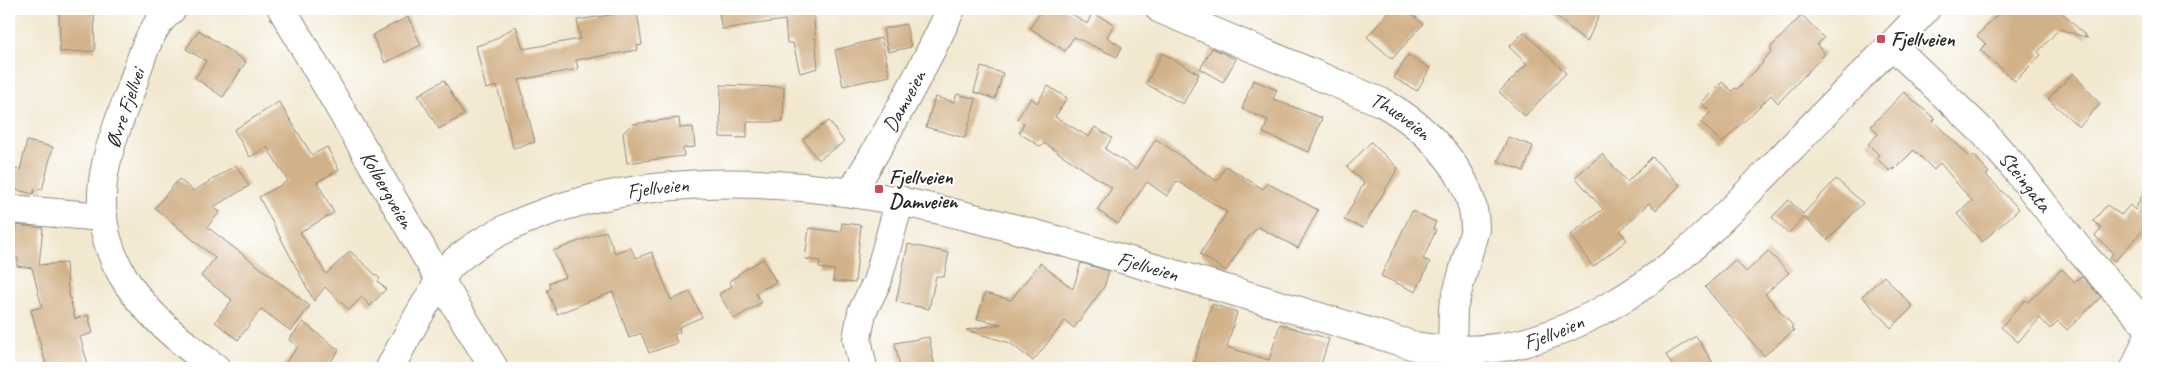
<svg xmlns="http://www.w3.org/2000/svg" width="2157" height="377" viewBox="0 0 2157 377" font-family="Caveat,sans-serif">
<rect width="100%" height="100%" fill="#fff"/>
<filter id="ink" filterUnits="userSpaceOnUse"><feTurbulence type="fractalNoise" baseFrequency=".02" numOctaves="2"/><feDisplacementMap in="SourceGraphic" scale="10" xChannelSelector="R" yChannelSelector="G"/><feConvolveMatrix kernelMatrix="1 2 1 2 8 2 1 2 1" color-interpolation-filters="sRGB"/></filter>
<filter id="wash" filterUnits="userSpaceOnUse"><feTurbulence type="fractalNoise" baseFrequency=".0096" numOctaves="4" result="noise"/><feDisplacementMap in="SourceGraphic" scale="20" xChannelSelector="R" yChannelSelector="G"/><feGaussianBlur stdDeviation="1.12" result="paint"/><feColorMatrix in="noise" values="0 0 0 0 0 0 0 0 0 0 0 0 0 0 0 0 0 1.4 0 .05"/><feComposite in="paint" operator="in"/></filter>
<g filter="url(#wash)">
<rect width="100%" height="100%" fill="#f2e8d0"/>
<g id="blocks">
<!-- building -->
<path fill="#d1b187" d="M59,9H94L95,51L60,52Z
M718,9H813L818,68L800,73L793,43H787L785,20L722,29Z
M1043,9H1065L1087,24L1092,13L1114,24L1107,37L1122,47L1117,57L1074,37L1065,51L1030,28Z
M1392,9H1406L1423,24L1392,59L1367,37Z
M1547,9H1602L1587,42Z
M2003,9H2058L2088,38L2059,29L2038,52L2041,55L2015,81L1980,50L1986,44L1977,36Z
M637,11L642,45L637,46L638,50L576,60L578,69L519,80L535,142L513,148L497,86L486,89L476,46L492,41L516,26L523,49L580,39L577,20Z
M1802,15L1824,38L1817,45L1825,54L1778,103L1771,95L1722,143L1701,122L1711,112L1701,103L1722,82L1732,91L1735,88L1737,89L1763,63L1762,61L1772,51L1770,49L1773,45Z
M408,17L421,45L385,63L372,35Z
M906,24L911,47L888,52L883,29Z
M199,30L246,62L223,97L195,78L206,61L186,49Z
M1524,32L1566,73L1525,116L1499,92L1527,64L1509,47Z
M881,38L890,76L843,86L835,50Z
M1212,48L1236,59L1223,82L1200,69Z
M1162,53L1199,74L1183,104L1146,84Z
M1408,55L1430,68L1417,91L1394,78Z
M981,67L1003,73L995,99L974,92Z
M2073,73L2100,104L2079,127L2048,99Z
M444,80L464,115L439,129L418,95Z
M1253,80L1277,90L1273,99L1322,118L1309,152L1263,133L1268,120L1242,109Z
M721,85L784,87L783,122H747V138L720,137Z
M1048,86L1067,98L1055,117L1089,137L1095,127L1112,138L1105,149L1136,169L1156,139L1217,181L1226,166L1263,189L1267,183L1318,210L1298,248L1258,227L1246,240L1226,271L1200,254L1227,212L1177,181L1167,196L1147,182L1118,224L1097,210L1112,188L1044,143L1041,147L1019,133L1024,123L1017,119L1031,98L1037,103Z
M1904,92L1935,119L1933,121L1971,158L1974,155L1989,173L1986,175L2019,209L1982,242L1957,214L1972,201L1940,163L1934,170L1914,150L1894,170L1893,168L1890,171L1876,158L1879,155L1868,144L1878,134L1871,126Z
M957,94L976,99L965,138L926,127L935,97L954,102Z
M279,102L312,155L327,147L339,170L317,182L334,213L300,232L326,274L350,251L380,279L378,281L386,289L370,306L362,297L349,310L325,287L314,301L259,197L288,181L267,147L250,157L234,130Z
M679,118L680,128L693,127L695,147L683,148L684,156L627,163L623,133L632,124Z
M829,121L844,142L818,160L803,139Z
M1508,137L1533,146L1524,171L1498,161Z
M27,141L53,147L42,190L35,188L33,194L10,188L14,169L20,170Z
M1371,142L1398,168L1363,228L1344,220L1364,183L1347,167Z
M1602,154L1627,182L1652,157L1680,185L1656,210L1649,203L1620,231L1627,240L1593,267L1570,235L1603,209L1575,177Z
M236,165L249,186L213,207L220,212L207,227L310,306L291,331L261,309L238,340L215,322L232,300L201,276L215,258L155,208L179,179L194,191Z
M1836,179L1863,203L1828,240L1804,217L1788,234L1772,217L1789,200L1803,214Z
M2148,183V225L2115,261L2110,258L2113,252L2095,236L2102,228L2093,221L2107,205L2121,215L2130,205L2135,210Z
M1412,211L1436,222L1433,229L1436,230L1423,259L1430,262L1416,292L1381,276Z
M842,223L861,225L855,283L833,281L834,270L819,268L820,261L805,259L809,228L841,232Z
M16,225L43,228L39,265L66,263L68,290L75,319L88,315L93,333L80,337L89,368H47L31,310L42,307L32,268L17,266L18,258H14L15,253H9L11,231L15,232Z
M606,231L615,253L630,247L636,258L652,252L671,300L690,292L702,317L679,327L680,332L674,334L677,343L649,353L641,333L629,338L613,292L557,314L547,290L551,288L549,283L566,277L553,251Z
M908,244L949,253L944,277L936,276L929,309L896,302Z
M1768,251L1789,273L1765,294L1793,326L1791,328L1794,330L1764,356L1705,287L1735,260L1746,272Z
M763,259L776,282L756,293L761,303L734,319L719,294L732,286L729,281L739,275L738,274Z
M1040,263L1073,289L1081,263L1109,271L1104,287L1074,328L1065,321L1033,361L1010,343L966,330L1001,324L977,319L985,293L1011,300Z
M2062,269L2075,282L2081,276L2101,297L2067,330L2058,321L2050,329L2040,318L2018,342L2001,327L2025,300L2028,302Z
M1884,276L1913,307L1891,328L1862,296Z
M1212,304L1237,312L1227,347L1269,360L1280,324L1329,339L1320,368H1192Z
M303,322L339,350L326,368H281L298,347L289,340Z
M1696,336L1716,368H1674L1666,355Z
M929,337L935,368H900L895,343Z"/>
</g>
</g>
<g filter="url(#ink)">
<use href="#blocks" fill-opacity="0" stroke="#8e8a7e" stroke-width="1"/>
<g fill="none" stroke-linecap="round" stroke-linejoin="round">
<!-- minor casing -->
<g stroke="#8e8a7e" stroke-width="30">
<g id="minor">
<path d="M172,9C147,29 140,63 130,92C121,116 111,140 106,164C85,258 146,318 216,368"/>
<path id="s1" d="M282,9L440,280L494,368"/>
<path id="s2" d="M1160,9L1383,103C1427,127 1475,175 1475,229L1453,308L1452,348"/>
<path id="s3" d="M1892,45L1984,133L2015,168L2081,252L2148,327"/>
<path id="s4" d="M852,191C888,132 922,72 951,9"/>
<path d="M9,209L103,217"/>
<path id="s5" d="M390,368C405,339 420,312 437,285C442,277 447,268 454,262C493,229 542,211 591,199C769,157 942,207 1112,256C1214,285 1314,315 1415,346C1442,351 1483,351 1509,346C1567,335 1638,294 1682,256C1721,222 1756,184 1792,147C1836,101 1882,56 1926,9"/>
<path d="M863,368L857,339L862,312L877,282L900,200"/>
<path d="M2135,368L2148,337"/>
</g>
</g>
<!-- minor -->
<use href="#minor" stroke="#fff" stroke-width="28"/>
</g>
</g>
<!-- markers -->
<g fill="#d1495b" stroke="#fff" stroke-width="2">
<rect x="1876" y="34" width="10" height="10" rx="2.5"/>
<rect x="874" y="184" width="10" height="10" rx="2.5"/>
</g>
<g text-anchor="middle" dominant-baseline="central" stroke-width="4" stroke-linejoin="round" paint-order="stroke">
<!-- poi labels -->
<g font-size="21" font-weight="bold" fill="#2b2b2b" stroke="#fff" text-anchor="start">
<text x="1891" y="39">Fjellveien</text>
<text x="889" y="177">Fjellveien<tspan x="889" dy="24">Damveien</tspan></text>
</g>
<!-- street labels -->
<g font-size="21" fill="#2b2b2b" stroke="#fff">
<text stroke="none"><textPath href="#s4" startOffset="104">Damveien</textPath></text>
<text transform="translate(125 108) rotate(-71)">Øvre Fjellvei</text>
<text stroke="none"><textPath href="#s2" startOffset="264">Thueveien</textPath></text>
<text stroke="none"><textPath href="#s3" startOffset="191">Steingata</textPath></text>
<text stroke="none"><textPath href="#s1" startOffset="209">Kolbergveien</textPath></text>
<text stroke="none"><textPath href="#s5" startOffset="344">Fjellveien</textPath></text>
<text stroke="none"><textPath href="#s5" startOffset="844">Fjellveien</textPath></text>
<text stroke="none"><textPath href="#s5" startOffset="1264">Fjellveien</textPath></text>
</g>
</g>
<!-- margin -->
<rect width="2157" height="377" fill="none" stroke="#fff" stroke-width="30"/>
</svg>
